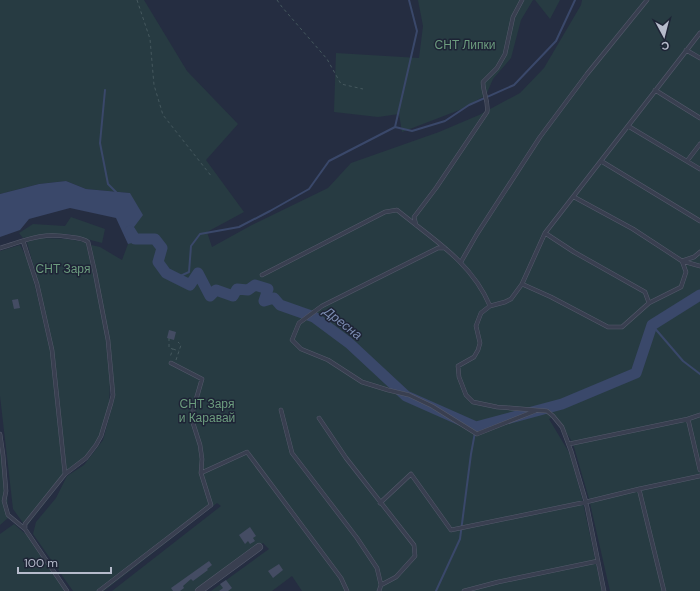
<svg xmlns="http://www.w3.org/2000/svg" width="700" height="591" viewBox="0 0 700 591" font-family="'DM Sans',sans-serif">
<rect width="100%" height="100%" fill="#252d41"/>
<!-- green -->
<path fill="#273b42" d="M0,0H144L187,71L238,124L206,160L244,212L207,232L212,247L250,226L328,188L351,163L439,132L479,115L520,93L544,68L581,5L582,0H700V591H610L589,499L574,447L571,440L556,416L549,419L570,454L582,498L602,591H302L292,576L272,591H211L269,549L263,543L198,591H112L221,506L217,503L104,591H73L33,534L36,522L56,498L67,476L84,465L103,440L115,396L110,345L91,245L100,247L122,260L128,244L140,240L134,227L130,193L86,189L66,181L39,184L0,194Z
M418,0H533L521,20L511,58L493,79L486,95L462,109L402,132L399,114L378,117L334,112L336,53L419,58L423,26Z
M535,0H560L550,19Z
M71,217L105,229L102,243L68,234H46L23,238L19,233L33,224L65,226Z
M40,238L67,239L86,242L105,330L110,383L109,406L99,437L82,461L67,471L59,413L55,362L38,283L27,242Z
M20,245L29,262L41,311L51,353L63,475L52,494L26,527L13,509L0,396V251Z
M0,430L7,489L8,518L0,525Z
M14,524L29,537L65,591H0V534Z"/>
<!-- water -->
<path fill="#3a486a" d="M66,181L86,189L130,193L143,215L134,227L140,241L128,244L116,218L70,208L29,219L20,230L0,237V194L39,184Z"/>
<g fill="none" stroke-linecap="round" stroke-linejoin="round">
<!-- stream -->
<path stroke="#3a486a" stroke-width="2" d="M105,90L100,143L108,184L116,192
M395,127L412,131L445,121L469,105L514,85L556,41L575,0
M176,278L189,272L191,246L200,234L239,227L270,211L309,189L329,161L395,127L417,31L409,0
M652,325L683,361L700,374
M436,591L460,539L471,454L476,427"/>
<!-- river -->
<path stroke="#3a486a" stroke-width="11" d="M130,231L135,239H155L162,248L158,262L166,273L190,285L198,273L210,296L216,290L233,296L237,289L248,290L255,285L268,289L264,301L274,298L280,305L314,317L349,343L406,396L476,427L562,404L636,373L652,325L700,295"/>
</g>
<!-- building -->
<path fill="#444c63" d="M18,299L20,308L14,309L12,300Z
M169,330L176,332L174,340L167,338Z
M250,527L256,536L253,538L255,541L250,544L248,541L245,544L239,535Z
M209,561L212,565L207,569L208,570L193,581L191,579L183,586L184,588L180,591H173L171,588Z
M279,564L283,570L273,578L268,571Z
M226,580L232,588L228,591H219L223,588L220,584Z"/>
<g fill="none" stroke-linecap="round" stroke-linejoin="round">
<!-- lane casing -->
<g stroke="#545a6b" stroke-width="4.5">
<path id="lane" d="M686,50L700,58
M655,90L700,118
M628,126L700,169
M601,161L700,221
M687,161L700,144
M574,197L633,229L682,261L686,272L681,287L649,303
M23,241L37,284L52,350L65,474
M0,248C27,240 40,232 70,237C76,238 83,238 88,242L95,273L108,340L113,395L111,403L101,436L96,445L86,458L65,474L25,524V529
M445,248H438L322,306L299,323L292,340L301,349L328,360L362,382L388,390L409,395L432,406L477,434L535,411
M700,252L694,257L682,261L700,266
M461,262L477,234L540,137L587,74L647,0
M262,275L385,212L397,210L416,225
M522,284L551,297L608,327H622L649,303L645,292L574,252L545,233
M490,306C475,270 446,248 416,225L414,217L436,188L487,112C489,102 483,93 483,82L497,68L505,54L513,17L522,0
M281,410L292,453L357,538L377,568L381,585L379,591
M319,418L346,458L414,545L415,556L396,577L381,585
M688,419L700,415
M0,434L3,455L6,491L4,501L8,515L25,529L67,591
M569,444L688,419L700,470
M201,473L247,452L341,578L347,591
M639,489L700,476
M380,503L411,474L451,530L586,502L639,489L664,591
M99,591L211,505L201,473L202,459L200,445L193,423V410L202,379L171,363
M464,591L498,582L598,561
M604,591L586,502L571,451L562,427L553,416L547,411L497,407L473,402L466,395L459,377L458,366L474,357L478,350L480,343L476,326L481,313L490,306L505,302L511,299L522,284L545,233L700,33"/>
</g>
<!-- street casing -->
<g stroke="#545a6b" stroke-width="8">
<path id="street" d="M199,591L259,547"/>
</g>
<!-- path -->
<path stroke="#45585e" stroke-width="1" stroke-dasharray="3 3" stroke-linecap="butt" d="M137,0L150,39L154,85L163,115L212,177
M277,0L282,7L327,59L341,84L363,89
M169,338V348L173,349L170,357
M173,349L179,351
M176,360L181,345L178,342"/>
<!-- lane -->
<use href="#lane" stroke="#393f50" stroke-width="3.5"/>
<!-- street -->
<use href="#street" stroke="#393f50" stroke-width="7"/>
</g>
<g text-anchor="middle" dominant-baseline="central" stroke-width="3" stroke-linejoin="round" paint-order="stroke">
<!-- park labels -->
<g font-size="12" fill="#6c9c7e" stroke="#1e2436">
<text x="465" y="45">СНТ Липки</text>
<text x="63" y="269">СНТ Заря</text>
<text x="207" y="404">СНТ Заря<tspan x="207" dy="14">и Каравай</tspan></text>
</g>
<!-- water labels -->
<g font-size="13" font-style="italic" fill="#7c8db2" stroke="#1e2436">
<text transform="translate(343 323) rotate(38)">Дресна</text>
</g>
</g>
<!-- north arrow -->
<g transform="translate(664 36) rotate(173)" stroke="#1e2436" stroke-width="3" paint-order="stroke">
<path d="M0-3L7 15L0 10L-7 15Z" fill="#b6bbcb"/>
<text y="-6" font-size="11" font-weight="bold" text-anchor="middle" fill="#b6bbcb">С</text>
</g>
<!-- scale -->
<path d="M18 567v6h93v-6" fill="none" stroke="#b6bbcb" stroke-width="2"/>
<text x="24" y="567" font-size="12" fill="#b6bbcb" stroke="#1e2436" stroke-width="3" paint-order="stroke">100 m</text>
</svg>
